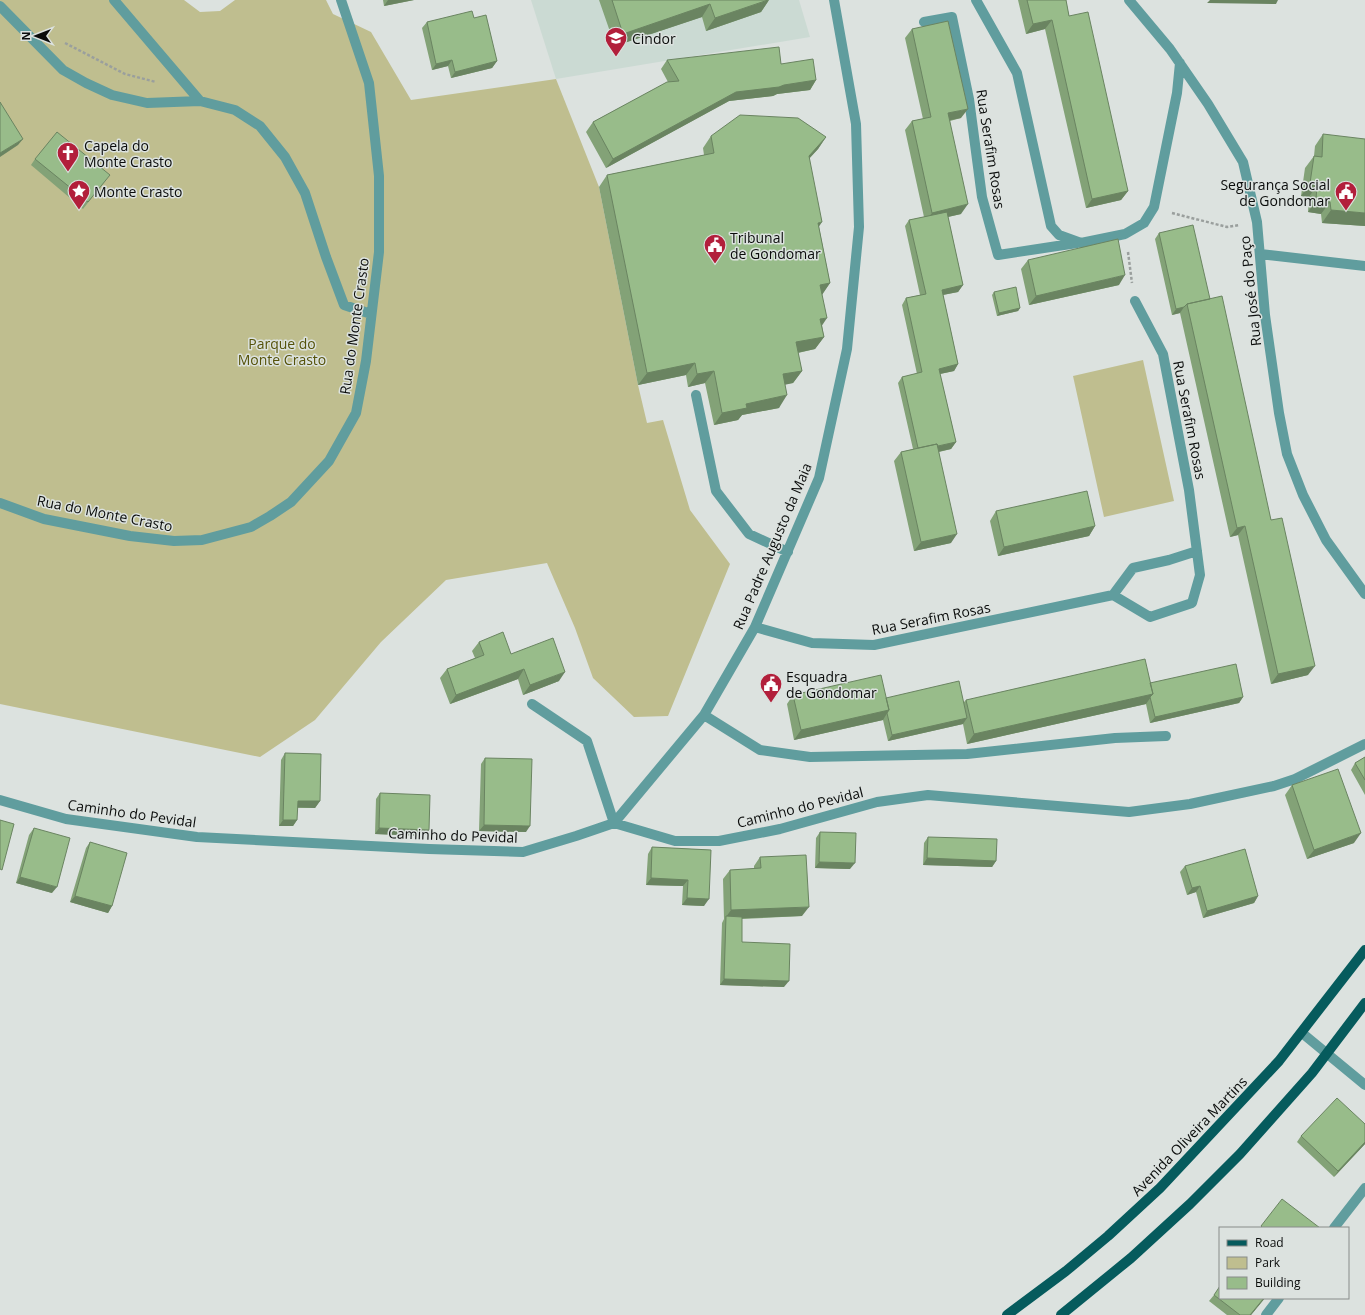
<svg xmlns="http://www.w3.org/2000/svg" width="1365" height="1315" viewBox="0 0 1365 1315" font-family="'Open Sans',sans-serif">
<rect width="100%" height="100%" fill="#dce2df"/>
<!-- built -->
<path fill="#cbdad3" d="M531,0H799L810,37L556,79Z"/>
<!-- green -->
<path fill="#bfbe8f" d="M0,0H184L200,12L220,11L235,0H326L333,14L371,32L411,100L556,79L599,187L638,385L647,423L663,420L690,510L730,564L668,716L634,717L593,678L575,628L547,563L446,580L381,642L315,720L260,757L0,704Z
M1143,360L1174,501L1104,517L1073,376Z"/>
<g fill="none" stroke-linecap="round" stroke-linejoin="round">
<!-- path -->
<path stroke="#9a9f9d" stroke-width="2.5" stroke-dasharray="3 2" stroke-linecap="butt" d="M65,43L125,74L156,82
M1172,213L1227,227L1239,225
M1128,252L1132,283"/>
<!-- minor -->
<path stroke="#609d9e" stroke-width="10" d="M114,0L200,101L235,110L260,126L285,157L305,193L326,257L344,305L371,314
M976,0L1017,73L1051,226L1059,235L1081,243L1125,234L1144,223L1154,207L1177,93L1180,63
M1129,0L1170,49L1208,104L1243,162L1257,222L1265,315L1279,413L1287,454L1303,495L1326,540L1365,594
M0,6L63,70L86,83L112,95L147,103L200,101
M924,22L952,17L969,99L982,197L998,255L1077,243
M1260,254L1365,266
M696,395L716,491L749,534L788,552
M0,503L44,519L130,536L174,541L202,540L251,527L270,516L291,502L329,461L356,413L366,361L379,252V176L369,83L341,0
M1113,595L1133,568L1169,560L1197,551
M755,627L812,643L874,645L1113,595L1150,617L1192,603L1200,575L1189,490L1163,354L1135,301
M532,704L587,741L614,823
M704,715L760,750L810,757L967,754L1115,738L1166,736
M0,800L66,819L197,837L429,849L523,852L576,836L614,823L675,841H719L780,829L877,802L928,795L1129,812L1190,804L1274,786L1295,779L1365,744
M614,823L704,715L755,627L819,478L847,349L859,227L856,124L834,0
M1302,1033L1365,1085
M1334,1228L1365,1188
M1266,1315L1279,1298"/>
<!-- major -->
<path stroke="#065b5d" stroke-width="10" d="M1007,1315L1066,1271L1108,1236L1160,1188L1279,1061L1365,950
M1061,1315L1131,1258L1190,1204L1240,1154L1312,1073L1365,1003"/>
</g>
<!-- wall -->
<path fill="#83a277" d="M383,0H414L384,6Z
M599,0H769L761,12L706,31L702,17L615,46Z
M1018,0H1066L1069,16L1128,191L1121,200L1086,208L1045,29L1026,34Z
M474,18L497,61L492,68L451,78L448,66L432,70L422,28L427,22Z
M912,29L961,118L950,121L961,214L948,217L963,285L958,292L943,295L958,364L954,371L940,374L956,442L951,449L939,452L951,543L914,551L894,461L901,452L913,449L898,383L902,377L917,374L902,305L906,298L920,295L905,226L909,220L924,217L905,130L912,121L923,119L905,38Z
M667,60L781,64L816,80L810,90L777,94L773,96L729,101L606,168L586,132L593,122L668,82L661,69Z
M1323,134L1365,226L1322,223L1321,214L1308,212L1309,197L1301,196L1305,168L1314,156L1315,146Z
M711,136L826,137L818,149L809,159L819,227L830,283L822,294V325L824,337L815,349L798,353L802,371L793,383L785,384L779,408L742,415L738,420L714,425L705,383L688,387L686,375L638,385L599,187L607,175L704,155L703,148Z
M35,159L105,181L83,209L31,165Z
M1159,233L1210,299L1271,520L1308,675L1271,684L1238,535L1230,537L1180,313L1172,315L1155,239Z
M1028,260L1119,285L1029,305L1021,269Z
M994,292L1020,308L1018,311L997,316L992,295Z
M996,511L1095,526L1089,536L998,556L990,521Z
M479,642L511,654L559,681L523,695L518,679L450,704L440,678L447,669L475,658L472,651Z
M1150,683L1243,697L1239,703L1150,723L1146,704L967,744L963,724L888,741L883,720L794,740L787,704L793,695L886,698L964,702L966,700Z
M285,753L320,801L315,808H297V820L293,826H279L281,760Z
M1365,757V795L1351,770L1355,763Z
M485,758L526,832L479,831L481,764Z
M1292,785L1354,843L1307,859L1285,795Z
M380,793L424,836L375,834L376,799Z
M34,828L52,893L16,883L29,835Z
M820,832L850,869L815,868L816,838Z
M928,837L996,861L992,867L923,865L924,843Z
M90,842L112,906L108,913L70,902L86,848Z
M652,847L711,850L704,906L682,905L683,886L646,885L648,854Z
M760,857L802,916L742,919V942L784,987L720,985L722,923L724,919L723,879L730,870L754,869V866Z
M1185,866L1258,896L1254,903L1203,918L1196,892L1187,895L1180,872Z
M1301,1136L1365,1144L1334,1177L1297,1142Z
M1214,1295L1220,1298H1265L1251,1315H1227L1209,1301Z"/>
<!-- shaded-wall -->
<path fill="#6a8461" d="M388,0H414L384,6Z
M769,0L761,12L706,31L715,18Z
M1210,0H1278L1276,4L1207,3Z
M710,4L702,17L615,46L623,34Z
M1052,20L1045,29L1026,34L1033,24Z
M452,60L448,66L432,70L436,64Z
M497,61L492,68L451,78L455,72Z
M816,80L810,90L777,94L773,96L729,101L606,168L613,159L736,92L784,85Z
M968,109L961,118L941,122L948,113Z
M826,137L818,149L800,168L809,156Z
M23,139L18,145L0,157V153Z
M1310,183L1317,185L1309,197L1301,196Z
M1128,191L1121,200L1086,208L1092,199Z
M1316,200L1330,202L1321,214L1308,212Z
M968,204L961,214L925,222L932,213Z
M1331,210L1365,213V226L1322,223Z
M822,222L814,234L818,223Z
M1125,275L1119,285L1029,305L1036,296Z
M830,283L822,295L820,285Z
M963,285L958,292L937,296L942,290Z
M1184,307L1180,313L1172,315L1176,309Z
M1020,308L1018,311L997,316L999,313Z
M827,318L819,330L820,319Z
M824,337L815,349L787,355L796,342Z
M695,363L686,375L638,385L647,373Z
M958,364L954,371L935,375L939,369Z
M714,371L705,383L688,387L697,374Z
M802,371L793,383L775,387L783,374Z
M787,395L779,408L742,415L738,420L714,425L722,413L746,404Z
M956,442L951,449L914,457L919,451Z
M1095,526L1089,536L998,556L1004,547Z
M1245,526L1238,535L1230,537L1237,528Z
M957,534L951,543L914,551L921,542Z
M1315,666L1308,675L1271,684L1278,674Z
M524,669L518,679L450,704L456,695Z
M565,672L559,681L523,695L530,685Z
M1153,694L1146,704L967,744L974,734Z
M1243,697L1239,703L1150,723L1155,717Z
M889,710L883,720L794,740L801,730Z
M967,718L963,724L888,741L892,735Z
M298,801H320L315,808L293,807Z
M283,820H297L293,826H279Z
M484,825L530,826L526,832L479,831Z
M379,828L429,830L424,836L375,834Z
M1361,833L1354,843L1307,859L1314,850Z
M927,858L996,861L992,867L923,865Z
M819,862L855,863L850,869L815,868Z
M20,877L57,887L52,893L16,883Z
M651,878L688,880L683,886L646,885Z
M1200,886L1196,892L1187,895L1192,888Z
M75,896L112,906L108,913L70,902Z
M1258,896L1254,903L1203,918L1207,911Z
M687,898L709,899L704,906L682,905Z
M809,907L802,916L726,919V917L731,910Z
M724,979L789,981L784,987L720,985Z
M1365,1142V1144L1334,1177L1338,1171Z
M1264,1298H1265L1251,1315H1250Z"/>
<!-- building -->
<path fill="#98bc8a" stroke="#6a8461" d="M612,0H768L715,18L710,4L623,34Z
M1027,0H1066L1069,16L1088,12L1128,191L1092,199L1052,20L1033,24Z
M472,11L474,18L486,15L497,61L455,72L452,60L436,64L427,22Z
M948,21L968,109L948,113L968,204L932,213L912,121L931,117L912,29Z
M779,47L781,64L813,59L816,80L784,85L779,87L736,92L613,159L593,122L667,82L679,81L667,60Z
M0,102L23,139L0,153Z
M740,115L798,118L826,137L809,156L822,222L818,223L830,283L820,285L827,318L820,319L824,337L796,342L802,371L783,374L787,395L746,404L747,408L722,413L714,371L697,374L695,363L647,373L607,175L714,153L711,136Z
M57,132L110,175L88,202L35,159Z
M1323,134L1365,139V213L1331,210L1330,202L1316,200L1317,185L1310,183L1314,156L1322,157Z
M947,212L963,285L942,290L958,364L939,369L956,442L938,446L937,444L918,448L902,377L922,372L906,298L926,294L909,220Z
M1193,225L1210,299L1187,304L1184,307L1176,309L1159,233Z
M1118,239L1125,275L1036,296L1028,260Z
M1016,287L1020,308L999,313L994,292Z
M1222,296L1271,520L1282,518L1315,666L1278,674L1245,526L1237,528L1187,304Z
M937,444L957,534L921,542L901,452Z
M1087,491L1095,526L1004,547L996,511Z
M503,632L511,654L553,638L565,672L530,685L524,669L456,695L447,669L484,655L479,642Z
M1145,659L1153,694L974,734L966,700Z
M1236,664L1243,697L1155,717L1150,697L1153,694L1150,683Z
M881,675L889,710L801,730L793,695Z
M959,681L967,718L892,735L887,713L889,710L886,698Z
M285,753L321,754L320,801H298L297,820H283Z
M1365,757V780L1355,763Z
M485,758L532,759L530,826L484,825Z
M1338,769L1361,833L1314,850L1292,785Z
M380,793L430,795L429,830L379,828Z
M0,820L14,824L2,870L0,869Z
M34,828L70,838L57,887L20,877Z
M820,832L856,833L855,863L819,862Z
M928,837L997,839L996,861L927,858Z
M90,842L127,853L112,906L75,896Z
M652,847L711,850L709,899L687,898L688,880L651,878Z
M1245,849L1258,896L1207,911L1200,886L1192,888L1185,866Z
M806,855L809,907L731,910L730,870L761,868L760,857Z
M726,916L742,917V942L790,944L789,981L724,979Z
M1337,1098L1365,1124V1142L1338,1171L1301,1136Z
M1282,1199L1320,1228H1263L1261,1226Z
M1220,1286V1298H1264L1250,1315H1240L1214,1295Z"/>
<!-- icons -->
<defs>
<g id="university-pin" transform="scale(1.15)"><path d="M0 17L-7.5 6A9.5 9.5 0 1 1 7.5 6Z" fill="#b21f3b" stroke="#dce2df"/><path d="M0-5L7-2L0 1L-7-2ZM-4 1L0 2.5L4 1V4Q0 6-4 4Z" fill="#fff"/></g>
<g id="church-pin" transform="scale(1.15)"><path d="M0 17L-7.5 6A9.5 9.5 0 1 1 7.5 6Z" fill="#b21f3b" stroke="#dce2df"/><path d="M-1.2-6h2.4v3.5h3.3v2.4h-3.3V6h-2.4V-.1h-3.3v-2.4h3.3Z" fill="#fff"/></g>
<g id="sight-pin" transform="scale(1.15)"><path d="M0 17L-7.5 6A9.5 9.5 0 1 1 7.5 6Z" fill="#b21f3b" stroke="#dce2df"/><path d="M0-6L1.8-2.2L6-1.7L2.9 1.2L3.7 5.4L0 3.3L-3.7 5.4L-2.9 1.2L-6-1.7L-1.8-2.2Z" fill="#fff"/></g>
<g id="civic-pin" transform="scale(1.15)"><path d="M0 17L-7.5 6A9.5 9.5 0 1 1 7.5 6Z" fill="#b21f3b" stroke="#dce2df"/><path d="M-.6-6.5H3V-4.5H.6V-3L4-1V1h2V6H-6V1h2V-1L-.6-3ZM-1.2 2.5V6h2.4V2.5Z" fill="#fff"/></g>
</defs>
<g fill-rule="evenodd">
<use href="#university-pin" x="616" y="38"/>
<use href="#church-pin" x="68" y="153"/>
<use href="#sight-pin" x="79" y="191"/>
<use href="#civic-pin" x="1346" y="192"/>
<use href="#civic-pin" x="715" y="245"/>
<use href="#civic-pin" x="771" y="684"/>
</g>
<g text-anchor="middle" dominant-baseline="central" stroke-width="3" stroke-linejoin="round" paint-order="stroke">
<!-- poi labels -->
<g font-size="14" fill="#0a0c0b" stroke="#dce2df" text-anchor="start">
<text x="632" y="38">Cindor</text>
<text x="84" y="145">Capela do<tspan x="84" dy="16">Monte Crasto</tspan></text>
<text x="1330" y="184" text-anchor="end">Segurança Social<tspan x="1330" dy="16">de Gondomar</tspan></text>
<text x="94" y="191">Monte Crasto</text>
<text x="730" y="237">Tribunal<tspan x="730" dy="16">de Gondomar</tspan></text>
<text x="786" y="676">Esquadra<tspan x="786" dy="16">de Gondomar</tspan></text>
</g>
<!-- street labels -->
<g font-size="14" fill="#0a0c0b" stroke="#dce2df">
<text transform="translate(991 149) rotate(81)">Rua Serafim Rosas</text>
<text transform="translate(1250 291) rotate(-96)">Rua José do Paço</text>
<text transform="translate(354 326) rotate(-82)">Rua do Monte Crasto</text>
<text transform="translate(1190 420) rotate(79)">Rua Serafim Rosas</text>
<text transform="translate(105 513) rotate(11)">Rua do Monte Crasto</text>
<text transform="translate(772 546) rotate(-67)">Rua Padre Augusto da Maia</text>
<text transform="translate(931 618) rotate(-11)">Rua Serafim Rosas</text>
<text transform="translate(800 807) rotate(-14)">Caminho do Pevidal</text>
<text transform="translate(132 813) rotate(8)">Caminho do Pevidal</text>
<text transform="translate(453 835) rotate(2)">Caminho do Pevidal</text>
<text transform="translate(1189 1136) rotate(-46)">Avenida Oliveira Martins</text>
</g>
<!-- park labels -->
<g font-size="14" fill="#555209" stroke="#dce2df">
<text x="282" y="343">Parque do<tspan x="282" dy="16">Monte Crasto</tspan></text>
</g>
</g>
<!-- legend -->
<rect x="1219" y="1227" width="130" height="72" fill="#dce2df" stroke="#888c8a"/>
<rect x="1227" y="1240" width="20" height="6" fill="#065b5d" stroke="#888c8a"/>
<text x="1255" y="1247" font-size="12" fill="#0a0c0b">Road</text>
<rect x="1227" y="1257" width="20" height="12" fill="#bfbe8f" stroke="#888c8a"/>
<text x="1255" y="1267" font-size="12" fill="#0a0c0b">Park</text>
<rect x="1227" y="1277" width="20" height="12" fill="#98bc8a" stroke="#888c8a"/>
<text x="1255" y="1287" font-size="12" fill="#0a0c0b">Building</text>
<!-- north arrow -->
<g transform="translate(36 36) rotate(270)" stroke="#dce2df" stroke-width="3" paint-order="stroke">
<path d="M0-3L7 15L0 10L-7 15Z" fill="#0a0c0b"/>
<text y="-6" font-size="11" font-weight="bold" text-anchor="middle" fill="#0a0c0b">N</text>
</g>
</svg>
